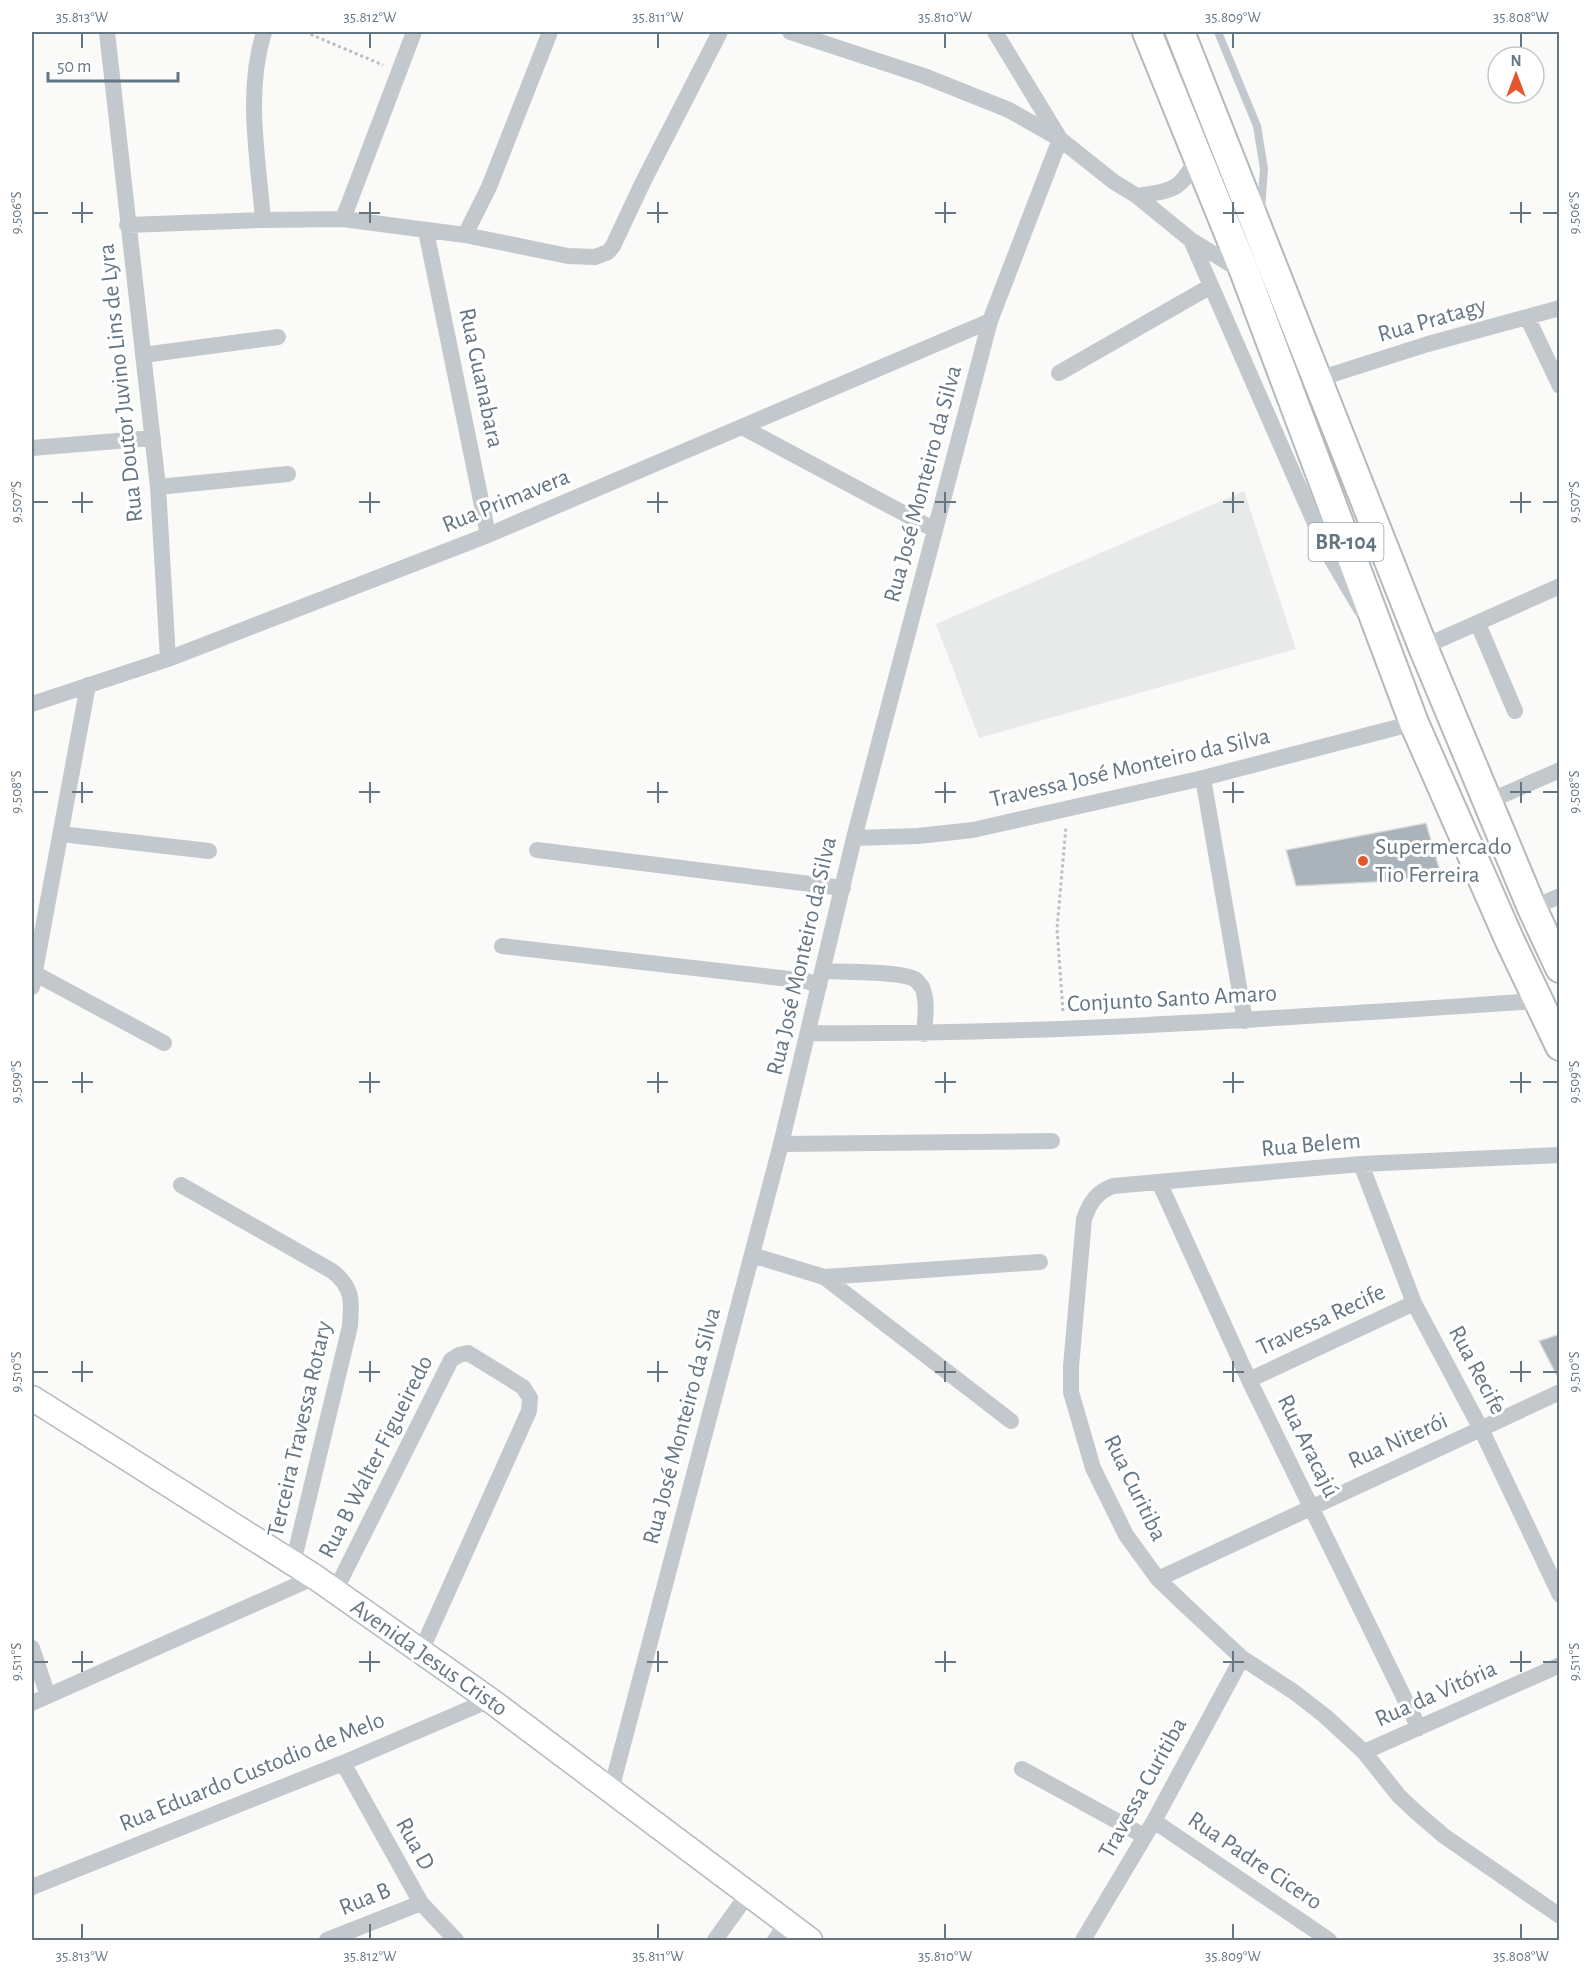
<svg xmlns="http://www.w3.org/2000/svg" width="1591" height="1972" viewBox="0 0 1591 1972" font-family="'Alegreya Sans',sans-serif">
<rect width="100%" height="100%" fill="#fafaf8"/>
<!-- built -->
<path fill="#e8e9e9" d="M1244,491L1296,649L979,738L936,624Z"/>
<!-- building -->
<path fill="#aab3b9" stroke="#dcdcda" stroke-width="1.5" d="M1426,823L1440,871L1395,881L1296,886L1286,850Z
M1560,1334V1377L1558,1378L1539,1341Z"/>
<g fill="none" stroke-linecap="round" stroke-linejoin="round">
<!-- secondary casing -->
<g stroke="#b3babf" stroke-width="27">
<path id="secondary" d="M32,1398L315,1577L490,1700L810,1940"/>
</g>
<!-- trunk casing -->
<g stroke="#b4b9bd" stroke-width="32">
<path id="trunk" d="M1147,32L1245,273L1414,723L1510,941L1560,1046
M1180,32L1423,647L1532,908L1560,968"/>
</g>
<!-- path -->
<path stroke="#bbbfc2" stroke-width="3" stroke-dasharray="3 3" stroke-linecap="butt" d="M305,32L383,65
M1063,1011L1057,929L1066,826"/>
<!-- service -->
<path stroke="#c3c8cc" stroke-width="8" d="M1218,32L1257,126L1264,169L1261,209"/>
<!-- minor -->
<path stroke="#c3c8cc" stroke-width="16" d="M107,32L158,487L168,659
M790,32L924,76L1009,110L1060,139L1114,182L1137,196L1191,240L1243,272
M1137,196C1175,190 1179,191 1198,157
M343,219L414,32
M263,220C258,156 245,93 264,32
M127,225L263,220L343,219L465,235L568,256L595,257L608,252L613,246L643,182L720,32
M426,231L488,535
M465,235L489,187L550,32
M1191,240L1328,553L1361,609
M1527,317L1560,386
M143,355L278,337
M1059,373L1211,286
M1318,379L1428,344L1560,308
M742,427L935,530
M32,448L153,438
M158,487L288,474
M1478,624L1515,711
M1423,647L1560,586
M32,704L168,659L488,535L990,321
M1203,778L1245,1021
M1487,802L1560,770
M61,834L209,851
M854,838L918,836L973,830L1203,778L1414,723
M537,850L843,888
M1532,908L1560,896
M502,946L807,981L819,986
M823,971C841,972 904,971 916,980C917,980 921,987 922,987C928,1000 925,1020 924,1034
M34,973L164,1043
M32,987L88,685
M808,1033C1052,1035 1295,1017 1538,1001
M781,1144L1052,1141
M1560,1155L1361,1164L1113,1186C1097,1192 1090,1202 1084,1219L1071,1367V1392L1093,1468L1126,1535L1158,1579L1183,1603L1242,1658L1294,1692L1325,1716L1364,1752L1399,1796L1416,1812L1444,1836L1560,1916
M1361,1164L1414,1303L1481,1429L1560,1595
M1159,1182L1249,1380L1419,1728
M181,1185L332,1271C353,1287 352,1301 350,1326L293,1563
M752,1255L824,1277L1011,1421
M824,1277L1040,1262
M1249,1380L1414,1303
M1158,1579L1560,1392
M335,1591L451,1360L459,1355L468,1353L523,1387L530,1398L529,1411L421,1651
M32,1648L48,1696
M32,1703L315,1577
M1364,1752L1560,1665
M343,1763L421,1903L456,1940
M1022,1769L1144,1836
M611,1790L781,1144L854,838L990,321L1060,139L995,32
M1154,1821L1329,1940
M32,1887L343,1763L490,1700
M327,1940L421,1903
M715,1940L748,1894
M775,1940L787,1923
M1083,1940L1154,1821L1242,1658"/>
<!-- secondary -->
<use href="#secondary" stroke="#fff" stroke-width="24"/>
<!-- trunk -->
<use href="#trunk" stroke="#fff" stroke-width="28"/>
</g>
<!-- ticks -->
<path fill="none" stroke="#657683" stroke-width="2" d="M82,33V48M370,33V48M658,33V48M945,33V48M1233,33V48M1521,33V48M82,202V223M370,202V223M658,202V223M945,202V223M1233,202V223M1521,202V223M33,213H48M72,213H93M359,213H380M647,213H668M935,213H956M1223,213H1244M1510,213H1531M1543,213H1558M82,492V513M370,492V513M658,492V513M945,492V513M1233,492V513M1521,492V513M33,502H48M72,502H93M359,502H380M647,502H668M935,502H956M1223,502H1244M1510,502H1531M1543,502H1558M82,782V803M370,782V803M658,782V803M945,782V803M1233,782V803M1521,782V803M33,792H48M72,792H93M359,792H380M647,792H668M935,792H956M1223,792H1244M1510,792H1531M1543,792H1558M82,1072V1093M370,1072V1093M658,1072V1093M945,1072V1093M1233,1072V1093M1521,1072V1093M33,1082H48M72,1082H93M359,1082H380M647,1082H668M935,1082H956M1223,1082H1244M1510,1082H1531M1543,1082H1558M82,1361V1382M370,1361V1382M658,1361V1382M945,1361V1382M1233,1361V1382M1521,1361V1382M33,1372H48M72,1372H93M359,1372H380M647,1372H668M935,1372H956M1223,1372H1244M1510,1372H1531M1543,1372H1558M82,1651V1672M370,1651V1672M658,1651V1672M945,1651V1672M1233,1651V1672M1521,1651V1672M33,1662H48M72,1662H93M359,1662H380M647,1662H668M935,1662H956M1223,1662H1244M1510,1662H1531M1543,1662H1558M82,1924V1939M370,1924V1939M658,1924V1939M945,1924V1939M1233,1924V1939M1521,1924V1939"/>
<!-- markers -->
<circle fill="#e4572e" stroke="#fff" stroke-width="2" cx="1363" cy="861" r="6"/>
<g text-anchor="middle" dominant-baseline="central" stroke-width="6" stroke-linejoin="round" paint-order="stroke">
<!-- shield labels -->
<rect fill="#fff" stroke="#939fa8" stroke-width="1.5" x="1308.5" y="523" width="75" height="38" rx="4.5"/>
<g font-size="22" font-weight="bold" fill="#657683">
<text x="1346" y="542">BR-104</text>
</g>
<!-- street labels -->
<g font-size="24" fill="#657683" stroke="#fff">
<text transform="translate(1432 320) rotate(-16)">Rua Pratagy</text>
<text transform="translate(481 378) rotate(78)">Rua Guanabara</text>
<text transform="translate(121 383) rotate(-96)">Rua Doutor Juvino Lins de Lyra</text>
<text transform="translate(923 484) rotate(-75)">Rua José Monteiro da Silva</text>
<text transform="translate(506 501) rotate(-22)">Rua Primavera</text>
<text transform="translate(1130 768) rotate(-13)">Travessa José Monteiro da Silva</text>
<text transform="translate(802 956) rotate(-77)">Rua José Monteiro da Silva</text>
<text transform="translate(1172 999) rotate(-3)">Conjunto Santo Amaro</text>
<text transform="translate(1311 1145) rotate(-5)">Rua Belem</text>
<text transform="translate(1321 1320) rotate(-25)">Travessa Recife</text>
<text transform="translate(1477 1370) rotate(62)">Rua Recife</text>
<text transform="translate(682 1426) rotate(-75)">Rua José Monteiro da Silva</text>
<text transform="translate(300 1429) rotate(-77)">Terceira Travessa Rotary</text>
<text transform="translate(1398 1441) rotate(-24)">Rua Niterói</text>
<text transform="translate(1308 1446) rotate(64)">Rua Aracajú</text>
<text transform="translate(376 1457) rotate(-63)">Rua B Walter Figueiredo</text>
<text transform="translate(1135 1488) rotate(64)">Rua Curitiba</text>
<text transform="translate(429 1658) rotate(35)">Avenida Jesus Cristo</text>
<text transform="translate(1436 1694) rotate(-24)">Rua da Vitória</text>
<text transform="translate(252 1772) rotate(-22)">Rua Eduardo Custodio de Melo</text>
<text transform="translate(1143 1788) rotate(-61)">Travessa Curitiba</text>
<text transform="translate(415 1844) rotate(61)">Rua D</text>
<text transform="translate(1255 1861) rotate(34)">Rua Padre Cicero</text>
<text transform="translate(365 1899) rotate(-22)">Rua B</text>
</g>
<!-- poi labels -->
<g font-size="24" fill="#657683" stroke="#fff" text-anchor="start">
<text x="1375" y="847">Supermercado<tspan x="1375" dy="28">Tio Ferreira</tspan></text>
</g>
</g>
<!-- border -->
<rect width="1591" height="1972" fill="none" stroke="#ffffff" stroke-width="66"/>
<!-- north arrow -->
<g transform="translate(1516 75)"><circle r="28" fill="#ffffff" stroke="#c1c8cd" stroke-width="1.5"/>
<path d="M0-4.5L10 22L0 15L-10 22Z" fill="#e4572e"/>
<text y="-9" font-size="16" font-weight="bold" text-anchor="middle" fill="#657683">N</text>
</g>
<!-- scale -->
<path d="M48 72v9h130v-9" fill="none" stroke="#657683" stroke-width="3"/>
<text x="57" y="72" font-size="18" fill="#657683" stroke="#ffffff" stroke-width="4.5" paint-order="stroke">50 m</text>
<rect x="33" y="33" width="1525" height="1906" fill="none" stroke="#657683" stroke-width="2"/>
<g font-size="15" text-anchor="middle" fill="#657683">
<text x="82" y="22">35.813°W</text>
<text x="370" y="22">35.812°W</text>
<text x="658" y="22">35.811°W</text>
<text x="945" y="22">35.810°W</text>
<text x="1233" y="22">35.809°W</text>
<text x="1521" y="22">35.808°W</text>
<text transform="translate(16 213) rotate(-90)" y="5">9.506°S</text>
<text transform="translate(1574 213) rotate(-90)" y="5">9.506°S</text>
<text transform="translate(16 502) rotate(-90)" y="5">9.507°S</text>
<text transform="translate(1574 502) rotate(-90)" y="5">9.507°S</text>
<text transform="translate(16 792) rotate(-90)" y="5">9.508°S</text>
<text transform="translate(1574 792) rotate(-90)" y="5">9.508°S</text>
<text transform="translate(16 1082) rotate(-90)" y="5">9.509°S</text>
<text transform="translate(1574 1082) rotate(-90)" y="5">9.509°S</text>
<text transform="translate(16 1372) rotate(-90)" y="5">9.510°S</text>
<text transform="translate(1574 1372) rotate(-90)" y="5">9.510°S</text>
<text transform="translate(16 1662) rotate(-90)" y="5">9.511°S</text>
<text transform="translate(1574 1662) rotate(-90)" y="5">9.511°S</text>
<text x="82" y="1961">35.813°W</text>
<text x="370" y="1961">35.812°W</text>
<text x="658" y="1961">35.811°W</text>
<text x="945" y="1961">35.810°W</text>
<text x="1233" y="1961">35.809°W</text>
<text x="1521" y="1961">35.808°W</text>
</g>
</svg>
